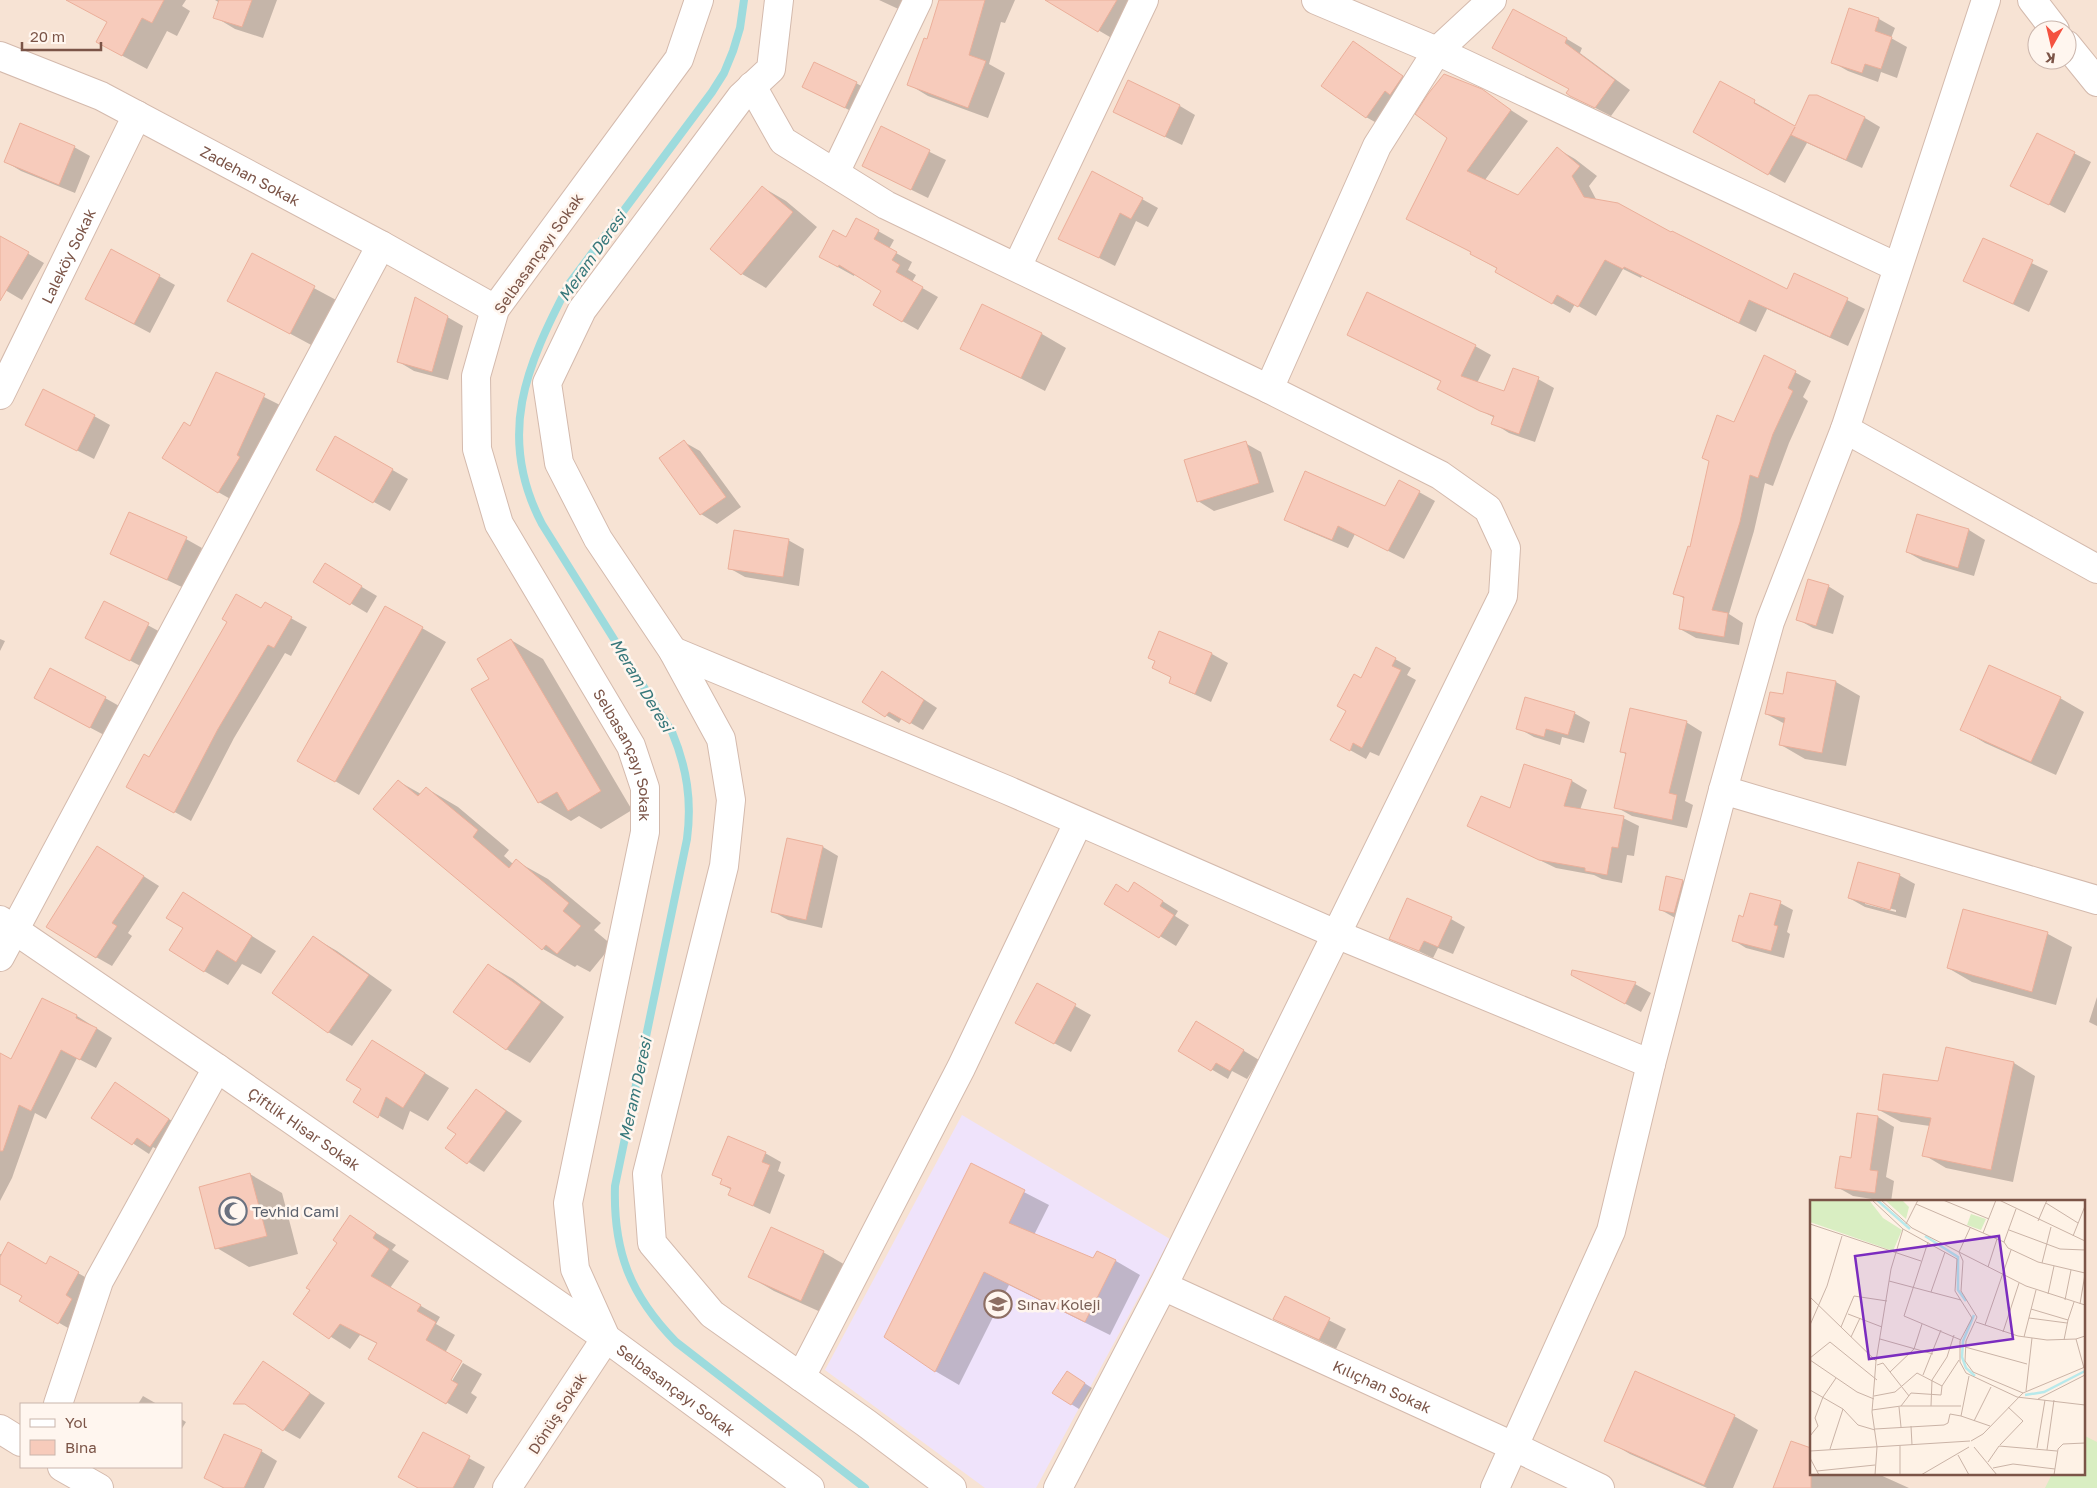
<svg xmlns="http://www.w3.org/2000/svg" width="2097" height="1488" viewBox="0 0 2097 1488" font-family="'Golos Text',sans-serif">
<rect width="100%" height="100%" fill="#fef2e6"/>
<!-- residential -->
<path fill="#f7e3d4" fill-rule="evenodd" d="M0,0H2097V1488H0ZM2037,30H2067V60H2037ZM1811,1202H2083V1474H1811ZM21,1404H181V1467H21Z"/>
<!-- education -->
<path fill="#efe3fb" d="M962,1115L1170,1239L1036,1488H985L825,1370Z"/>
<!-- green -->
<path fill="#d9eec2" d="M2083,1435L2097,1442V1488H2045L2052,1474H2083Z"/>
<!-- shadow -->
<path fill="#0003" fill-rule="evenodd" d="M101,0H186L182,6L190,11L177,36L167,31L147,69L121,55Z
M215,0H277L263,38L235,29L215,17L220,3Z
M879,0H914L907,13Z
M942,0H1015L1005,23L1001,22L989,64L1005,73L988,118L928,96L908,84L928,41Z
M1051,0H1132L1115,40L1050,2Z
M1850,9L1879,19L1895,28L1891,38L1907,47L1897,78L1881,72L1878,82L1848,71L1832,62Z
M1567,39L1582,48L1580,53L1630,90L1611,116L1570,95L1571,89L1510,56Z
M1354,43L1418,86L1382,126L1366,117Z
M856,83L872,92L861,116L803,87Z
M1481,91L1528,121L1485,180L1519,196L1558,149L1575,159L1597,176L1589,186L1597,201L1672,234L1787,290L1795,274L1865,309L1848,346L1767,309L1756,332L1642,276L1641,278L1623,269L1596,316L1575,304L1570,313L1497,272L1498,269L1471,254L1472,252L1425,229Z
M1754,102L1770,111L1769,113L1796,127L1865,118L1880,127L1862,168L1807,143L1785,183L1695,132Z
M1180,106L1195,115L1182,145L1114,112Z
M881,128L946,160L928,198L863,166Z
M2037,134L2091,162L2065,213L2012,185Z
M74,147L90,156L75,193L21,171L6,162Z
M762,187L786,201L817,227L766,288L742,274Z
M1142,199L1158,208L1148,227L1136,221L1115,266L1060,238Z
M878,231L894,240L889,249L912,262L908,270L916,275L912,282L938,297L918,330L874,305L883,290L855,273L854,276L836,266L846,239Z
M0,237L44,263L22,300L0,287Z
M1984,240L2048,271L2029,312L1965,281Z
M252,255L338,301L315,347L229,301Z
M159,276L175,285L150,333L86,299Z
M416,299L463,326L448,380L414,371L399,362Z
M982,306L1042,334L1066,348L1045,391L962,348Z
M1349,335L1475,346L1491,355L1477,383L1505,393L1538,379L1554,388L1535,442L1509,433L1493,423L1495,418L1438,389L1442,382Z
M1765,356L1811,381L1803,397L1808,401L1789,443L1773,486L1765,483L1754,531L1729,614L1743,623L1739,645L1696,638L1680,629L1685,599L1675,593L1735,423Z
M216,373L280,405L234,501L218,492Z
M94,416L110,425L94,459L27,425Z
M336,437L408,479L390,511L317,470Z
M684,442L700,451L741,507L717,524L701,514L661,459Z
M1245,443L1261,452L1274,492L1214,511L1198,501Z
M1419,492L1435,501L1404,559L1355,534L1348,548L1301,528L1285,519L1386,508Z
M1918,515L1969,530L1985,540L1974,576L1923,561L1907,552Z
M186,539L202,548L184,588L111,554Z
M788,540L804,549L799,586L745,577L729,568Z
M325,565L377,596L367,613L315,582Z
M1828,586L1844,596L1833,634L1813,628L1797,619Z
M105,602L164,634L146,669L101,645Z
M265,604L307,627L291,656L285,653L234,738L191,821L144,795L150,759Z
M386,607L446,642L359,795L299,760Z
M1160,633L1212,654L1228,663L1211,702L1170,683L1172,678L1154,668Z
M0,639L5,641L0,651Z
M511,640L543,659L632,810L601,829L579,816L571,821L539,802L491,679Z
M1395,659L1411,668L1407,675L1416,680L1379,756L1370,752L1366,759L1348,749L1361,679Z
M1788,673L1836,682L1860,696L1846,766L1805,759L1781,745L1785,724L1766,714L1784,696Z
M895,680L937,708L923,730L902,718L899,723L864,702Z
M105,698L121,707L106,736L51,707Z
M2060,698L2084,712L2056,775L1985,743L1961,729Z
M1574,713L1590,722L1584,743L1562,737L1560,745L1534,737L1518,728Z
M1686,722L1702,732L1685,801L1693,805L1687,828L1632,816L1616,807L1627,755L1621,751Z
M398,781L421,794L426,788L458,807L509,850L504,856L513,864L516,861L548,879L601,923L594,930L612,945L590,972L577,965L575,967L543,949L375,809Z
M1572,781L1587,790L1580,810L1623,818L1639,826L1634,856L1627,855L1622,883L1602,879L1594,875L1556,868L1468,826L1511,810Z
M98,847L159,886L128,933L132,936L112,966L96,957Z
M823,847L838,856L822,928L788,920L772,911Z
M1899,875L1915,884L1906,918L1865,907L1849,898ZM1865,902L1896,910V912L1865,904Z
M1667,878L1683,881L1699,890L1677,919L1661,910Z
M183,893L276,951L261,974L242,964L228,985L204,971L185,928Z
M1150,893L1178,911L1175,916L1189,925L1176,946L1106,903Z
M1780,903L1793,910L1787,932L1790,934L1784,958L1746,948L1733,940L1744,918Z
M1964,910L2048,934L2072,947L2056,1005L1972,982L1948,968Z
M1451,919L1465,927L1453,954L1438,948L1433,958L1391,938Z
M313,937L337,951L392,990L352,1046L328,1032Z
M489,965L513,979L564,1017L530,1063L506,1049Z
M1573,971L1635,984L1651,993L1641,1012L1588,984Z
M1038,985L1091,1015L1071,1052L1033,1032Z
M2097,997V1026L2089,1022Z
M42,999L77,1016L112,1038L96,1068L77,1058L46,1119L35,1113L12,1178L0,1201V1057L11,1060Z
M1213,1032L1259,1060L1247,1079L1232,1071L1228,1079L1180,1051Z
M396,1055L449,1088L428,1121L410,1111L403,1130L355,1101L363,1089Z
M2014,1063L2035,1076L2013,1182L1946,1168L1924,1155L1930,1126L1901,1122L1879,1110L1939,1083Z
M116,1084L184,1129L167,1155L153,1147L149,1154L93,1117Z
M477,1090L522,1121L484,1172L447,1148L457,1134Z
M1878,1117L1894,1127L1886,1177L1894,1181L1891,1202L1853,1196L1837,1187Z
M765,1153L781,1162L778,1171L785,1175L770,1214L730,1195L732,1190L721,1184L723,1180L714,1175Z
M971,1165L1049,1205L1034,1235L1094,1260L1116,1261L1140,1275L1110,1335L1009,1285L959,1385L935,1371Z
M250,1174L282,1193L298,1254L249,1267L217,1248Z
M350,1217L396,1245L392,1250L409,1261L390,1288L440,1317L436,1324L455,1335L445,1353L447,1385L449,1386L463,1363L482,1374L471,1393L477,1397L467,1414L369,1359L378,1344L360,1335L350,1349L295,1314L339,1242Z
M823,1252L847,1266L825,1314L774,1291L750,1277Z
M0,1254L47,1265L51,1258L94,1282L75,1332L21,1301L23,1296L0,1284Z
M1285,1298L1346,1329L1336,1349L1275,1319Z
M264,1362L325,1403L300,1439L284,1430Z
M1075,1377L1092,1388L1079,1409L1071,1404Z
M143,1396L157,1404H138Z
M1734,1416L1758,1430L1733,1488H1707L1630,1454L1606,1440Z
M181,1419L186,1422L181,1430Z
M423,1433L485,1467L474,1488H419Z
M261,1451L277,1461L264,1488H223L206,1478Z
M1811,1474H1878L1909,1488H1774Z"/>
<g fill="none" stroke-linecap="round" stroke-linejoin="round">
<!-- stream -->
<path stroke="#9ddbdd" stroke-width="8" d="M744,0L740,28L733,51L724,73L712,92L569,284C526,366 496,436 542,524L672,732C687,768 692,801 687,839L615,1186C613,1251 630,1295 676,1342L865,1488"/>
</g>
<!-- building -->
<path fill="#f7cbbb" stroke="#ebaf9a" d="M66,0H164L152,23L142,18L122,56L96,42L107,22Z
M219,0H252L242,27L213,18Z
M939,0H985L969,55L986,61L968,108L907,85L924,38L927,39Z
M1045,0H1117L1098,32Z
M1849,8L1879,18L1875,31L1892,37L1881,69L1865,64L1862,73L1831,63Z
M1513,9L1567,38L1565,43L1615,80L1595,108L1570,96L1566,93L1569,89L1492,48Z
M1353,41L1403,76L1390,95L1385,91L1366,118L1321,86Z
M814,62L857,82L845,108L802,87Z
M1444,74L1482,89L1511,110L1467,171L1518,195L1557,147L1580,166L1572,176L1584,197L1618,203L1671,232L1672,231L1787,289L1794,273L1848,298L1830,337L1749,300L1739,323L1624,267L1623,269L1605,260L1578,307L1557,295L1552,304L1495,272L1497,268L1470,254L1471,252L1406,219L1447,138L1415,114L1428,94Z
M1128,80L1180,105L1165,137L1113,112Z
M1720,81L1755,100L1754,103L1795,126L1809,95H1817L1865,117L1846,160L1791,135L1795,127L1768,175L1693,132Z
M20,123L75,146L59,185L4,162Z
M881,126L930,150L911,190L862,166Z
M2037,133L2075,152L2049,205L2010,186Z
M1092,171L1143,198L1131,219L1120,213L1099,258L1058,239Z
M762,186L793,212L741,275L710,249Z
M856,218L879,230L874,239L897,252L892,260L900,265L896,272L923,287L902,322L873,305L881,291L839,265L838,267L819,257L833,230L846,237Z
M0,236L29,252L0,301Z
M1983,238L2033,260L2013,304L1963,281Z
M111,249L160,275L134,324L85,299Z
M252,253L315,286L290,334L227,301Z
M1367,292L1476,345L1461,376L1504,391L1513,368L1539,377L1519,434L1491,424L1494,416L1480,411L1437,389L1441,381L1347,335Z
M415,297L448,316L432,372L397,362Z
M982,304L1042,333L1021,378L960,349Z
M1764,355L1796,371L1788,388L1793,391L1773,434L1758,478L1750,475L1740,522L1712,610L1728,613L1724,637L1679,629L1684,597L1673,594L1688,546L1690,547L1709,461L1702,458L1717,415L1734,422Z
M216,372L265,394L237,455L240,457L218,493L162,458L184,422L190,426Z
M43,389L95,415L77,451L25,425Z
M335,436L393,469L373,503L316,470Z
M684,440L726,497L700,515L659,458Z
M1246,441L1259,483L1197,502L1184,460Z
M1305,471L1385,506L1399,480L1420,491L1388,551L1338,526L1332,540L1284,520Z
M129,512L187,537L167,580L110,554Z
M1917,514L1969,529L1958,568L1906,552Z
M734,530L789,539L783,577L728,569Z
M325,563L362,586L350,605L313,582Z
M1808,579L1829,585L1816,626L1796,620Z
M236,594L261,608L265,602L292,617L274,648L268,645L218,729L174,813L126,787L144,754L149,757L227,622L222,619Z
M104,601L149,623L130,661L85,638Z
M385,606L423,627L335,782L297,761Z
M1159,631L1212,653L1195,694L1169,683L1171,677L1152,668L1155,661L1148,658Z
M511,639L601,791L568,811L557,792L538,803L471,689L489,679L477,659Z
M1376,647L1396,658L1392,666L1401,670L1362,748L1353,743L1350,751L1330,740L1346,711L1337,706L1354,674L1361,678Z
M1989,665L2061,697L2031,762L1960,730Z
M50,668L106,697L90,728L34,698Z
M882,671L924,700L910,724L889,712L885,717L862,702Z
M1787,672L1836,681L1822,753L1779,745L1785,718L1765,714L1770,692L1783,694Z
M1525,697L1575,712L1568,735L1546,729L1544,737L1516,729Z
M1630,708L1687,721L1669,793L1677,795L1672,820L1614,808L1626,753L1620,752Z
M1524,764L1572,780L1564,806L1624,816L1618,848L1612,847L1607,875L1585,871V868L1539,860L1467,826L1481,796L1510,808Z
M398,780L418,796L426,787L478,830L473,837L509,868L516,859L569,903L563,911L581,926L557,954L546,945L542,950L373,809Z
M787,838L823,846L806,920L771,912Z
M97,846L144,876L112,923L117,926L96,958L46,927Z
M1858,862L1900,874L1890,910L1848,898Z
M1666,876L1683,880L1674,913L1659,910Z
M1134,882L1163,901L1160,906L1174,915L1159,938L1104,904L1116,884L1128,892Z
M183,892L252,936L236,962L217,950L204,972L169,950L183,928L166,918Z
M1750,893L1781,901L1774,925L1778,926L1771,951L1732,941L1739,915L1743,917Z
M1407,898L1452,917L1438,947L1424,941L1419,951L1389,939Z
M1963,909L2048,932L2032,992L1947,968Z
M313,936L369,975L328,1033L272,993Z
M488,964L541,1002L506,1050L453,1012Z
M1572,970L1636,982L1625,1004L1571,975Z
M1037,983L1076,1004L1054,1044L1015,1023Z
M42,998L77,1015L76,1018L97,1028L80,1060L61,1050L31,1111L19,1105L3,1151H0V1053L11,1059Z
M1196,1021L1244,1050L1230,1071L1216,1063L1211,1071L1178,1051Z
M372,1040L425,1073L403,1108L386,1097L378,1118L353,1102L361,1089L346,1080Z
M1946,1047L2014,1062L1991,1170L1922,1156L1931,1118L1878,1110L1883,1074L1938,1081Z
M115,1082L169,1119L150,1147L137,1138L132,1145L91,1118Z
M476,1089L506,1111L467,1164L445,1148L456,1134L447,1128Z
M1857,1113L1878,1116L1870,1170L1878,1171L1875,1193L1835,1188L1840,1156L1851,1158Z
M728,1136L766,1152L762,1162L770,1165L753,1206L728,1195L731,1188L720,1184L722,1179L712,1175Z
M971,1163L1025,1190L1009,1223L1093,1258L1097,1251L1116,1260L1085,1322L984,1272L935,1372L884,1337Z
M250,1173L267,1236L215,1249L199,1187Z
M350,1215L376,1233L373,1238L389,1249L371,1276L421,1305L417,1311L436,1322L426,1340L462,1361L451,1380L458,1384L446,1404L368,1359L377,1343L340,1324L329,1339L293,1314L310,1290L306,1288L337,1243L333,1240Z
M771,1227L824,1251L801,1301L748,1277Z
M8,1242L46,1264L50,1256L79,1272L66,1295L72,1299L58,1324L19,1301L22,1296L0,1284V1257Z
M1285,1296L1330,1318L1319,1340L1273,1319Z
M263,1361L310,1393L283,1431L245,1404H233Z
M1067,1371L1085,1383L1071,1405L1052,1393Z
M1635,1371L1735,1415L1704,1485L1604,1441Z
M423,1432L470,1456L453,1488H418L398,1477Z
M224,1434L262,1450L244,1488H224L204,1478Z
M1791,1441L1811,1448V1488H1773Z"/>
<g fill="none" stroke-linecap="round" stroke-linejoin="round">
<!-- street casing -->
<g stroke="#d4baad" stroke-width="30">
<g id="street">
<path id="s1" d="M699,0L679,59L495,309L476,376L477,449L499,524L631,746L645,788V832L568,1203L575,1269L606,1338L810,1488"/>
<path d="M779,0L771,69L741,97L582,310L547,383L559,463L598,539L673,651L721,739L731,800L724,866L647,1174L652,1243L712,1314L866,1423L952,1488"/>
<path d="M1316,0L1437,51L1897,267"/>
<path d="M2032,0L2055,30"/>
<path d="M2067,45L2097,82"/>
<path id="s2" d="M0,56L101,96L381,245L495,309"/>
<path d="M752,86L783,141L886,205L1269,389L1440,475L1488,509L1506,548L1503,596L1163,1286L1058,1488"/>
<path d="M835,173L918,0"/>
<path d="M1017,267L1144,0"/>
<path d="M1269,389L1377,146L1437,51L1492,0"/>
<path id="s3" d="M0,395L137,115"/>
<path d="M1845,429L2097,569"/>
<path d="M673,651L1007,790L1336,934L1651,1064"/>
<path d="M1723,790L2097,900"/>
<path id="s4" d="M0,920L217,1068L606,1338L507,1488"/>
<path d="M0,957L381,245"/>
<path id="s5" d="M1163,1286L1515,1447L1600,1488"/>
<path d="M801,1377L961,1068L1078,823"/>
<path d="M58,1404L99,1281L217,1068"/>
<path d="M0,1429L21,1442"/>
<path d="M62,1467L99,1488"/>
<path d="M1495,1488L1611,1231L1651,1064L1723,790L1770,622L1845,429L1986,0"/>
</g>
</g>
<!-- street -->
<use href="#street" stroke="#fff" stroke-width="28"/>
</g>
<!-- icons -->
<defs>
<g id="mosque-ring" transform="scale(1.4375)"><circle r="9.5" fill="#fff6ef" stroke="#6b7280" stroke-width="1.5"/><path d="M3.5-4.9A6 6 0 1 0 3.5 4.9A5 5 0 1 1 3.5-4.9Z" fill="#6b7280"/></g>
<g id="school-ring" transform="scale(1.4375)"><circle r="9.5" fill="#fff6ef" stroke="#8d6e63" stroke-width="1.5"/><path d="M0-5L7-2L0 1L-7-2ZM-4 1L0 2.5L4 1V4Q0 6-4 4Z" fill="#8d6e63"/></g>
</defs>
<g fill-rule="evenodd">
<use href="#mosque-ring" x="233" y="1211"/>
<use href="#school-ring" x="998" y="1304"/>
</g>
<g text-anchor="middle" dominant-baseline="central" stroke-width="5" stroke-linejoin="round" paint-order="stroke">
<!-- street labels -->
<g font-size="15" fill="#7b5447" stroke="#fff6ef">
<text stroke="none"><textPath href="#s2" startOffset="278">Zadehan Sokak</textPath></text>
<text transform="translate(538 253) rotate(-55)">Selbasançayı Sokak</text>
<text stroke="none"><textPath href="#s3" startOffset="155">Laleköy Sokak</textPath></text>
<text stroke="none"><textPath href="#s1" startOffset="858">Selbasançayı Sokak</textPath></text>
<text stroke="none"><textPath href="#s4" startOffset="369">Çiftlik Hisar Sokak</textPath></text>
<text stroke="none"><textPath href="#s5" startOffset="241">Kılıçhan Sokak</textPath></text>
<text stroke="none"><textPath href="#s1" startOffset="1548">Selbasançayı Sokak</textPath></text>
<text transform="translate(557 1413) rotate(-57)">Dönüş Sokak</text>
</g>
<!-- worship labels -->
<g font-size="15" fill="#5b616d" stroke="#fff6ef" text-anchor="start">
<text x="252" y="1211">Tevhid Cami</text>
</g>
<!-- education labels -->
<g font-size="15" fill="#785e54" stroke="#fff6ef" text-anchor="start">
<text x="1017" y="1304">Sınav Koleji</text>
</g>
<!-- water labels -->
<g font-size="16" font-style="italic" fill="#36777a" stroke="#fff6ef">
<text transform="translate(592 256) rotate(-55)">Meram Deresi</text>
<text transform="translate(642 685) rotate(59)">Meram Deresi</text>
<text transform="translate(635 1089) rotate(-78)">Meram Deresi</text>
</g>
</g>
<!-- overview -->
<g transform="translate(1810 1200)">
<rect width="275" height="275" fill="#fef2e6"/>
<path d="M0,0H59L73,18L92,30L83,51L0,22ZM75,0H92L99,7L96,19ZM161,14L176,19L171,30L157,25Z" fill="#d9eec2"/>
<path fill="none" stroke="#b8e9eb" stroke-width="2.5" d="M67,0L100,29M115,36L148,57V90L156,101M164,115L153,141L152,157L156,168L165,176M215,195L234,192L275,171"/>
<path fill="none" stroke="#cab3a6" stroke-width="1" d="M62,0L93,29L147,59L145,91L162,118L150,141V162L156,173L207,197L275,205M71,0L102,28L149,52L153,61L151,91L167,117L156,141L155,161L163,172L213,193M133,0L179,19M189,0L275,41M236,3L268,23M106,4L194,42M228,21L237,0M0,24L111,61M96,24L108,0M160,28L149,52L216,86L275,105M199,30L250,49L275,50M173,33L186,0M263,36L275,6M118,42L94,116L151,140M194,42L198,48L228,62L275,73M194,42L206,9M232,63L241,27M178,67L187,39M79,81L151,100M121,92L135,52M238,94L244,66M0,97L66,161L62,212L67,247L65,275M255,100L261,70M270,104L275,74M221,109L258,120L254,140M38,114L72,127M219,118L257,123M258,120L264,102M166,122L208,136L237,140L266,139M0,125L17,86L32,36M175,125L201,50M31,127L44,96L77,101M193,132L209,83M41,137L50,118M214,137L226,90M70,139L123,154M155,147L217,164M0,158L20,142L67,180M0,160L47,192L64,199M66,161L81,69L93,29M67,165L73,163L99,196M274,168L266,139L275,136M80,172L104,149L112,124M113,175L131,130M159,176L151,216L180,226M0,190L33,209L48,225L65,230M216,191L222,138M64,196L85,192L107,173L132,186M228,199L275,175M91,206L101,193L131,195L132,186L149,160M121,206L122,180L137,157L144,135M89,207L91,227M62,210L91,206H151M164,221L181,187M101,226L102,245M65,229L134,225L138,223L140,214L151,216M0,236L8,226L5,218L13,197L26,178M161,241L173,234L213,193L275,167M190,245L213,221L198,207M164,247L187,275M227,248L235,200M20,249L33,209M237,250L244,200M0,251L160,241M148,255L159,275M0,258L9,275M178,262L189,246L247,251M183,268L203,264L245,269M7,271L65,265M90,275V246M111,275L159,247M244,275L248,249L253,244L275,243"/>
<path fill="#7b2cbf" fill-opacity="0.15" stroke="#7b2cbf" stroke-width="2.5" d="M189,36L203,139L59,159L45,56Z"/>
<rect width="275" height="275" fill="none" stroke="#7b5447" stroke-width="2.5"/>
</g>
<!-- legend -->
<rect x="20" y="1403" width="162" height="65" fill="#fff6ef" stroke="#cab5ac"/>
<rect x="30" y="1419" width="25" height="8" fill="#ffffff" stroke="#cab5ac"/>
<text x="65" y="1428" font-size="15" fill="#7b5447">Yol</text>
<rect x="30" y="1440" width="25" height="15" fill="#f7cbbb" stroke="#cab5ac"/>
<text x="65" y="1453" font-size="15" fill="#7b5447">Bina</text>
<!-- north arrow -->
<g transform="translate(2052 45) rotate(188)"><circle r="24" fill="#fff6ef" stroke="#cab5ac"/>
<path d="M0-4L9 19L0 12L-9 19Z" fill="#f45240"/>
<text y="-8" font-size="14" font-weight="bold" text-anchor="middle" fill="#7b5447">K</text>
</g>
<!-- scale -->
<path d="M22 42v8h79v-8" fill="none" stroke="#7b5447" stroke-width="2.5"/>
<text x="30" y="42" font-size="15" fill="#7b5447" stroke="#fff6ef" stroke-width="4" paint-order="stroke">20 m</text>
</svg>
